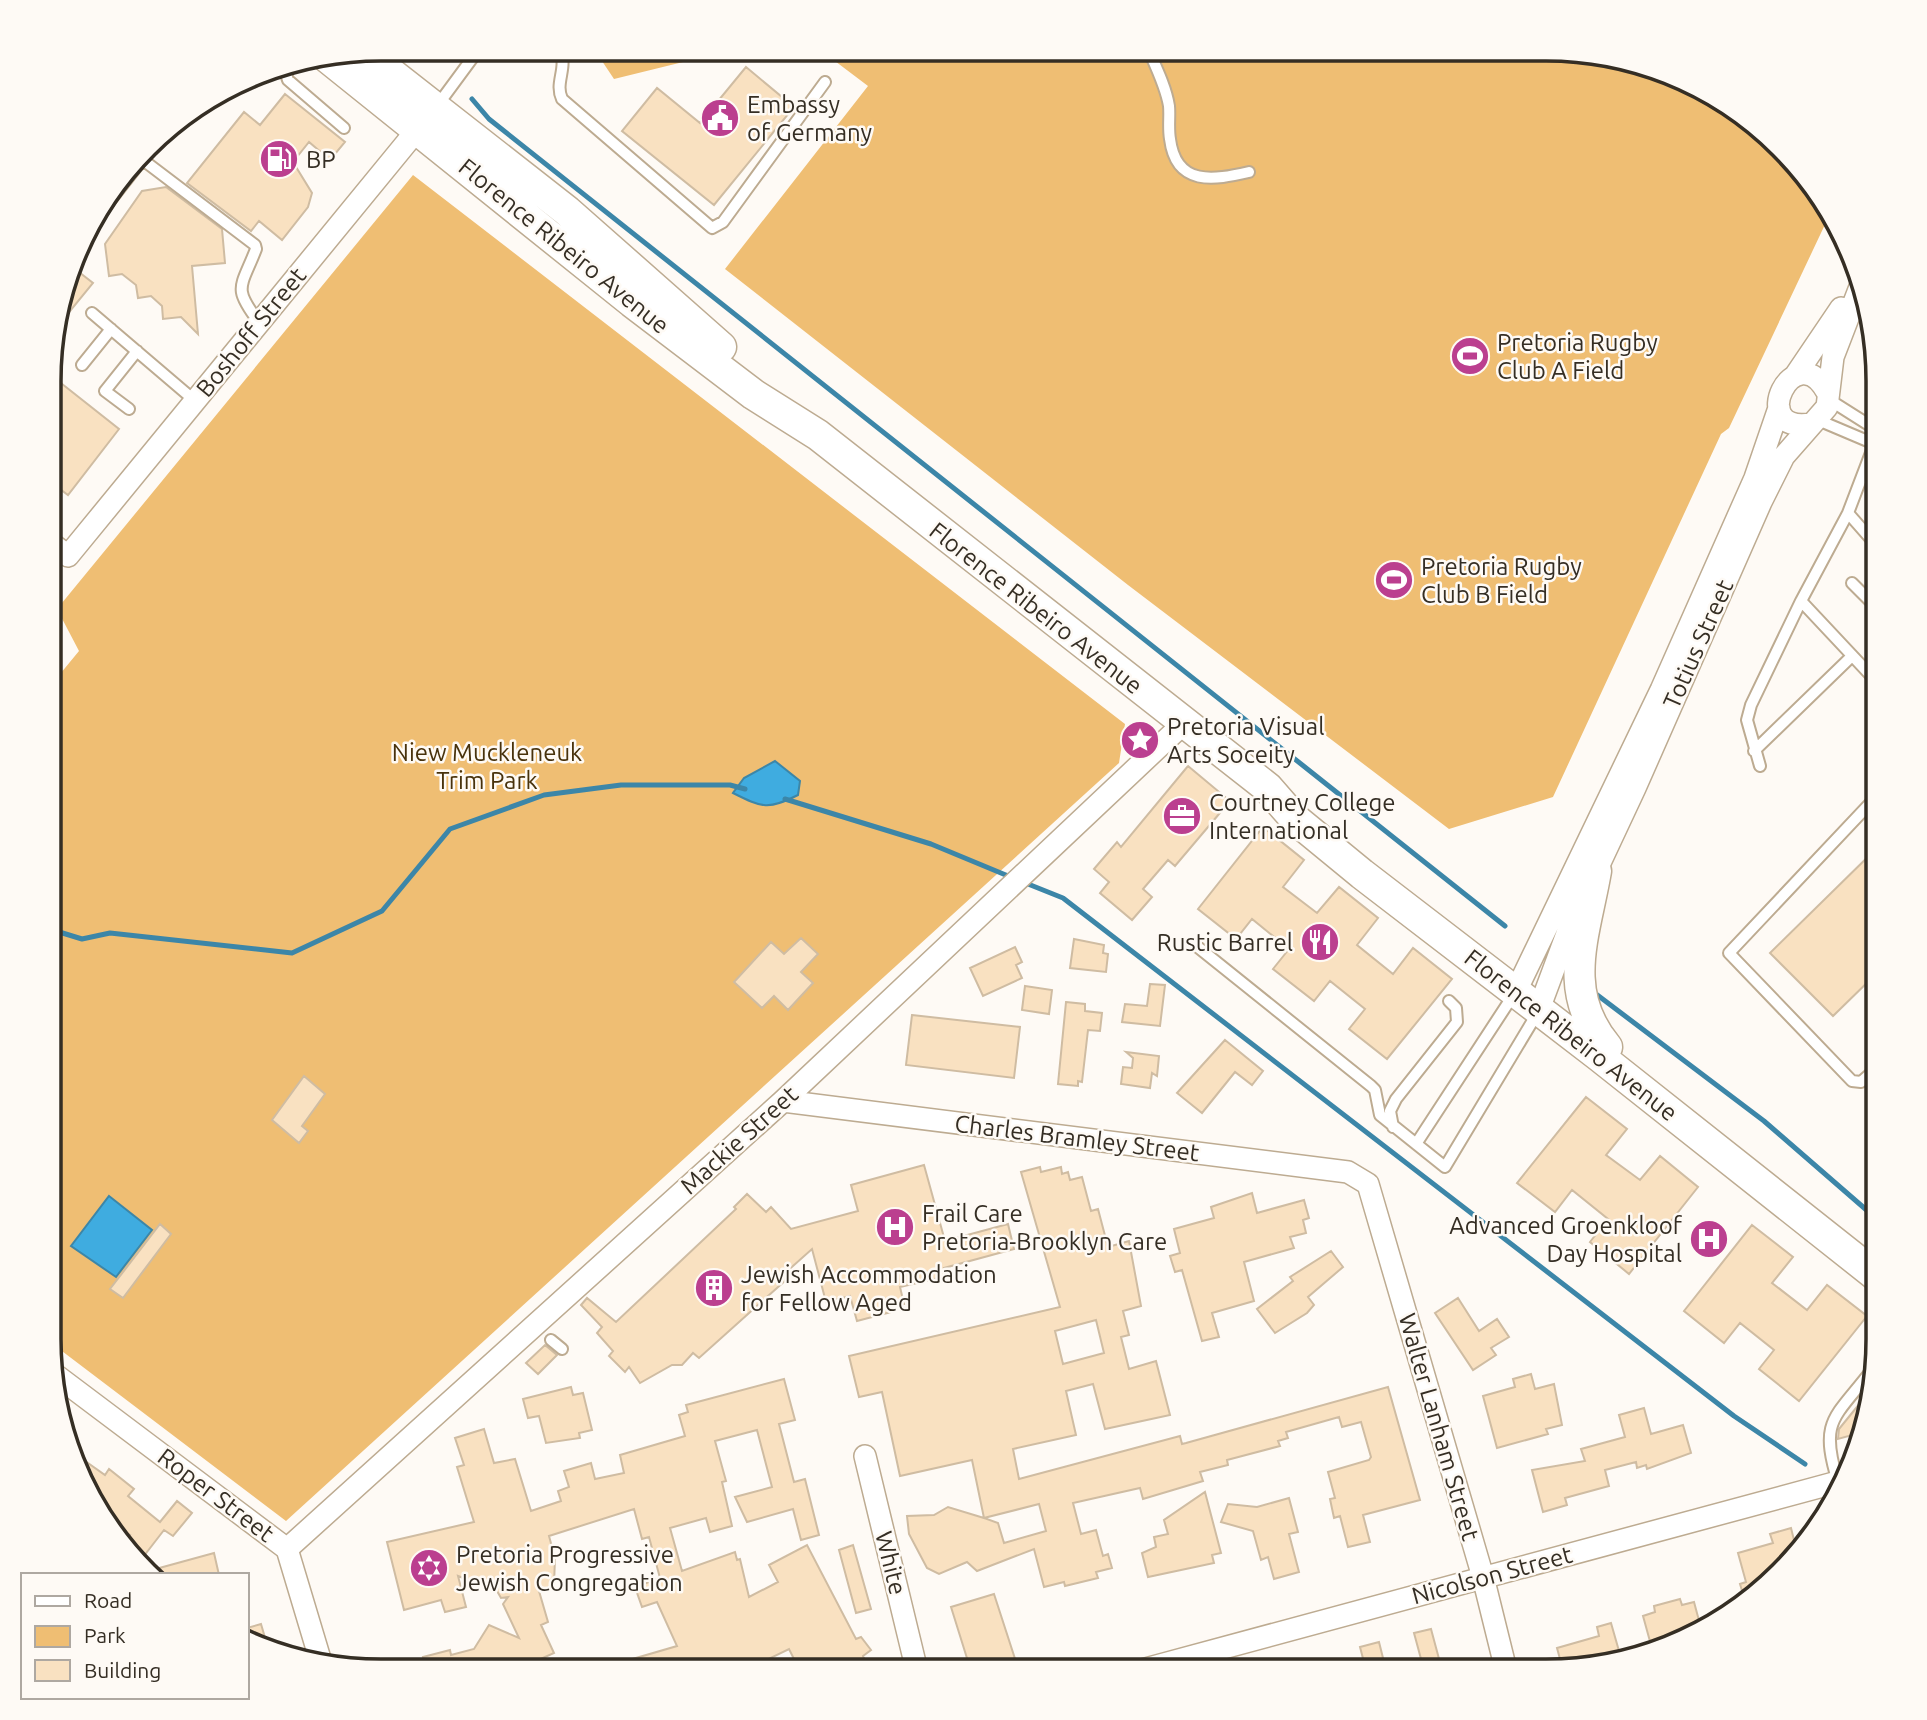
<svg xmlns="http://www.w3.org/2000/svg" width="1927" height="1720" viewBox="0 0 1927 1720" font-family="Ubuntu,sans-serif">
<rect width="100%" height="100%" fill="#fefaf5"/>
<!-- green -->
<path fill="#efbe73" d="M594,49H736L614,79Z
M819,49L1568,50L1693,83L1795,162L1829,216L1729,428L1721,434L1553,797L1449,829L1128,585L725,269L868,86Z
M413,175L1125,724L1119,763L286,1521L50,1342L51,685L79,651L57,609Z"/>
<!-- water -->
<path fill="#3face0" stroke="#3c86a8" stroke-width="2" d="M775,761L800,781L798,795C768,810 763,808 733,793L744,778Z
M109,1196L152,1230L116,1277L71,1246Z"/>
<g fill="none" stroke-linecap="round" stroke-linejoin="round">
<!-- stream -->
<path stroke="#3c86a8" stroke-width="5" d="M472,99L489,119L1505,926
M785,799L931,844L1013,878
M1023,882L1063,898L1734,1416L1805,1464
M51,934L56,931L82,939L110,933L292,953L382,911L450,829L544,795L621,785H730L745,789
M1592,991L1764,1121L1878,1220"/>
</g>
<!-- building -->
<path fill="#f9e1c1" stroke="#cfbca2" stroke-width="2" fill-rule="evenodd" d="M746,67L794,107L714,205L622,131L657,88L700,123Z
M285,94L345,142L330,160L309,142L293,162L312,193L308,207L282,240L259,221L251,231L187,183L244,112L260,125Z
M166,187L222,229L225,263L192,266L198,334L181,317L163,319L162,306L151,296L138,298L136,285L122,274L109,276L105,244L142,191Z
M75,269L93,283L57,327H55Z
M52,376L119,429L68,495L52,483Z
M1188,766L1230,801L1175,866L1168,860L1143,889L1152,897L1132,920L1100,893L1109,882L1094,869L1117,842L1121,847Z
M1263,827L1304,860L1283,887L1317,913L1339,887L1378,918L1357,945L1393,974L1413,948L1452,979L1387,1059L1349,1029L1365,1009L1330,981L1314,1001L1273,969L1289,949L1252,919L1236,939L1198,909Z
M1878,847V972L1833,1016L1770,953Z
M801,938L818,954L801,972L813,983L788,1010L774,996L762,1008L734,982L771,942L784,954Z
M1074,939L1104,945L1103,953L1108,954L1106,972L1070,968Z
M1015,947L1022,962L1016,965L1022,978L983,996L970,968Z
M1150,984L1165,985L1160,1026L1122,1022L1125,1004L1147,1006Z
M1025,986L1052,990L1049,1014L1022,1010Z
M1066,1002L1085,1004V1011L1102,1013L1100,1031L1088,1030L1082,1082L1078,1081V1086L1058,1084Z
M912,1015L1020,1027L1014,1078L906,1065Z
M1225,1040L1263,1071L1252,1085L1235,1072L1202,1113L1177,1093Z
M1126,1052L1159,1056L1157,1076L1152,1073L1150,1088L1121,1084L1123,1067L1132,1068L1133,1058Z
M304,1076L325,1094L302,1126L308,1131L299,1143L272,1120Z
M1586,1097L1627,1129L1606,1155L1640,1180L1660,1156L1698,1187L1629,1274L1590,1242L1608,1219L1572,1190L1555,1212L1517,1183Z
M924,1165L945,1241L1008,1224L1014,1249L944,1268L947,1276L900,1287L904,1304L894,1306L895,1311L857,1321L850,1296L826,1302L812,1249L784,1274L787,1279L699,1358L693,1353L682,1365H672L640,1383L629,1367L625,1372L609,1356L613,1351L597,1333L602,1327L581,1305L587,1298L616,1322L736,1209L734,1207L747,1194L766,1212L771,1207L791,1229L858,1211L851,1185Z
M1040,1167L1041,1172L1061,1167L1062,1174L1068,1172L1070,1180L1082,1177L1091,1211L1098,1209L1108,1247L1129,1241L1141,1306L1123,1311L1129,1335L1121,1337L1129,1369L1156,1361L1170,1415L1105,1429L1093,1384L1066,1391L1076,1435L1013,1449L1019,1479L1180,1436L1182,1444L1186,1443L1388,1387L1420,1500L1363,1515L1370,1542L1348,1547L1340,1516L1334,1518L1330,1499L1335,1498L1328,1472L1369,1460L1371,1457L1361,1422L1342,1427L1339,1417L1286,1432L1288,1438L1278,1441L1280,1446L1227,1460L1228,1465L1200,1472L1203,1481L1143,1499L1140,1488L1073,1503L1081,1534L1096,1530L1103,1556L1108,1554L1112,1568L1096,1572L1098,1578L1065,1586L1064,1582L1044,1587L1034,1549L977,1571L967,1562L939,1574L927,1568L909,1534L907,1516L934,1515L948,1507L984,1518L972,1460L900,1476L882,1392L859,1397L849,1356L1060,1307L1021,1172ZM1096,1320L1104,1353L1063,1364L1055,1331ZM1039,1504L1046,1531L1004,1543L998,1523L984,1518Z
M1252,1193L1257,1213L1304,1200L1309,1218L1303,1220L1306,1233L1290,1237L1294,1248L1244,1262L1254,1301L1212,1313L1219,1337L1202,1341L1182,1270L1175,1272L1170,1256L1180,1253L1174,1229L1214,1218L1211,1207Z
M160,1224L171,1234L123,1298L110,1289Z
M1752,1225L1793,1257L1772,1283L1807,1310L1827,1285L1867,1316L1799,1401L1759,1369L1774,1350L1740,1323L1724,1343L1684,1311Z
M1331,1251L1343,1267L1308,1297L1314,1305L1307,1313L1275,1333L1257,1309L1293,1281L1290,1277Z
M1458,1298L1479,1331L1497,1319L1509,1337L1491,1348L1496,1355L1473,1370L1435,1313Z
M545,1345L557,1355L538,1374L526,1363Z
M1531,1374L1535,1389L1554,1384L1562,1425L1546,1429L1548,1434L1497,1448L1483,1396L1515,1387L1513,1379Z
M784,1379L795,1420L779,1424L794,1482L805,1479L819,1535L801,1540L793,1509L747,1522L735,1497L772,1487L757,1430L715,1441L726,1481L722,1482L732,1526L710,1532L706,1518L670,1528L682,1571L735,1552L737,1560L740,1559L749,1597L778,1582L769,1565L807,1545L856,1639L861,1637L871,1650L863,1656L870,1671H800L789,1649L744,1671H606L605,1667L677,1646L657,1602L642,1607L635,1587L660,1578L649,1537L642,1539L634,1509L549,1536L555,1558L554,1585L539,1591L548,1622L541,1625L554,1653L527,1665L529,1671H427L423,1657L450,1650L451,1655L474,1649L489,1625L519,1638L503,1604L508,1597L501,1598L497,1591L458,1576L466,1607L445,1612L441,1600L404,1610L387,1542L474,1522L457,1467L464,1465L455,1438L484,1429L494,1463L515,1459L531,1511L561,1501L558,1491L569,1487L564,1471L591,1463L595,1479L624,1473L620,1455L685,1436L679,1415L688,1412L686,1405Z
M571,1387L573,1395L583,1393L592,1430L579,1433L580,1438L546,1443L539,1416L528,1418L523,1399Z
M1865,1397L1856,1434L1838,1439L1839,1429Z
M1644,1408L1651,1434L1683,1425L1691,1453L1647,1469L1646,1465L1637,1468L1636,1462L1605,1470L1609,1486L1565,1498L1567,1505L1543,1512L1532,1470L1585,1461L1581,1449L1625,1437L1619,1415Z
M71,1451L105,1475L109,1469L134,1489L128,1496L160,1522L177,1501L192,1513L173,1536L164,1530L140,1561L123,1544L130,1535L108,1520L74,1467Z
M1205,1492L1221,1553L1212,1555L1214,1563L1148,1577L1142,1553L1156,1547L1154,1537L1168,1534L1164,1520Z
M1289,1498L1298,1532L1289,1534L1299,1572L1274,1579L1268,1557L1261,1560L1253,1531L1221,1522L1228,1504L1257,1507Z
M1791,1528L1796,1548L1765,1588L1745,1601L1740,1584L1746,1582L1738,1553L1773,1543L1770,1534Z
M853,1545L871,1609L856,1613L839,1550Z
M214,1553L219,1575L153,1574L152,1570Z
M994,1594L1019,1671H971L951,1607Z
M1680,1599L1682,1605L1694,1602L1701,1628L1674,1645L1672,1639L1651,1645L1643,1616L1655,1612L1654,1606Z
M1611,1623L1621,1658L1563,1670L1557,1648L1599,1636L1597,1627Z
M261,1624L268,1648L247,1641V1628Z
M1431,1629L1442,1670H1424L1414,1633Z
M1379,1642L1386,1670H1366L1360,1647Z"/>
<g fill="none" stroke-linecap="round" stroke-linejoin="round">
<!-- lane casing -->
<g stroke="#bdab91" stroke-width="14">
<path id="lane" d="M559,49C569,67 554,82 562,99L712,228L723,222L825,82
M1148,49C1156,67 1166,87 1169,106C1170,116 1168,128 1170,139C1176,187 1214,180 1249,172
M293,64L286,74L288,80L344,128
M437,106L479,49
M143,160L255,245L256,249C241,288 232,287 259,322
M88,229L167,128
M92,313L194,400
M82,365L111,329
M1828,399L1877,430
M129,409L105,391L137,351
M1818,420L1877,445
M1877,437L1848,513L1801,601L1877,682
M1848,513L1877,546
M1852,583L1877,608
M1754,751L1852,656
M1760,766L1747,720L1751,705L1801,601
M1878,795L1729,953L1852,1081L1861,1082L1878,1067
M1194,944L1371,1086L1375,1090L1380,1115L1445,1167L1538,1012
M1393,1127L1390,1111L1396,1099L1457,1022L1456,1008L1449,1001
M1416,1144L1514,994
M551,1340L562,1349
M1838,1482C1819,1420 1834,1419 1871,1371"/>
</g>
<!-- street casing -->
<g stroke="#bdab91" stroke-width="24">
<path id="street" d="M1795,376L1841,308
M1811,424C1745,434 1795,334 1827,392
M51,543L68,556L426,119
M1516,991L1661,690L1755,478L1779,408
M1539,1009L1568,931L1635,788L1761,502L1784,456L1827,407L1833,357L1860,287
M783,1101L1348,1172L1368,1184L1483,1577L1506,1670
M53,1373L287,1549L320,1659
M865,1456L917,1671
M287,1549L783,1101L1183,724
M1138,1671L1845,1480"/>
</g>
<!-- secondary casing -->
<g stroke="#bdab91" stroke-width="33">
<path id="secondary" d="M364,52L567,211L721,347
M328,58L632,302L753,394L818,435L1268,788L1295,819L1362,874L1599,1056L1878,1277
M1596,871C1585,935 1560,991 1607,1047"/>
</g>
<!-- lane -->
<use href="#lane" stroke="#fff" stroke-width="10"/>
<!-- street -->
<use href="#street" stroke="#fff" stroke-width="21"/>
<!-- secondary -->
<use href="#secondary" stroke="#fff" stroke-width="30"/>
</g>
<!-- icons -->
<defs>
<g id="civic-disc" transform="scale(2.0125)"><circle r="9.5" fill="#bb3f8f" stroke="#fefaf5"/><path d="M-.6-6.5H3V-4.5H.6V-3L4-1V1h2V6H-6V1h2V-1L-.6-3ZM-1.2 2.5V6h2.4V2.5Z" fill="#fff"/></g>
<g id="fuel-disc" transform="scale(2.0125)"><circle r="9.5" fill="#bb3f8f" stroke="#fefaf5"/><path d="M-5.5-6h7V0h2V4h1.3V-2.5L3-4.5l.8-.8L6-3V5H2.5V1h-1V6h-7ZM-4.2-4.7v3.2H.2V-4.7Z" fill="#fff"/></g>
<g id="stadium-disc" transform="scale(2.0125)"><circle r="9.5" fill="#bb3f8f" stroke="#fefaf5"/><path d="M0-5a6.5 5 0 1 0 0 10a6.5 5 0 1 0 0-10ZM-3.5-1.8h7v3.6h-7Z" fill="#fff"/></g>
<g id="sight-disc" transform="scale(2.0125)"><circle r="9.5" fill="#bb3f8f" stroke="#fefaf5"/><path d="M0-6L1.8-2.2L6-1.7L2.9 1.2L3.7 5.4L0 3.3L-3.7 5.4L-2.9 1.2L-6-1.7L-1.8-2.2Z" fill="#fff"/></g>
<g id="office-disc" transform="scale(2.0125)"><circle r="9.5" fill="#bb3f8f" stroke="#fefaf5"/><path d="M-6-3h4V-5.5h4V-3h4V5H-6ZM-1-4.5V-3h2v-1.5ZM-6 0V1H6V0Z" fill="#fff"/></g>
<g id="restaurant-disc" transform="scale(2.0125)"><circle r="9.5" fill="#bb3f8f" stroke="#fefaf5"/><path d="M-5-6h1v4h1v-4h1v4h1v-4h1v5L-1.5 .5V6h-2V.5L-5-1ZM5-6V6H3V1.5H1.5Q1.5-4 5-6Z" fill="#fff"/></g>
<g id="hospital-disc" transform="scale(2.0125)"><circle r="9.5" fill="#bb3f8f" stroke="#fefaf5"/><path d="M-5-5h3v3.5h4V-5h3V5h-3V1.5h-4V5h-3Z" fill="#fff"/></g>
<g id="building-disc" transform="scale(2.0125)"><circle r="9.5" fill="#bb3f8f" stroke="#fefaf5"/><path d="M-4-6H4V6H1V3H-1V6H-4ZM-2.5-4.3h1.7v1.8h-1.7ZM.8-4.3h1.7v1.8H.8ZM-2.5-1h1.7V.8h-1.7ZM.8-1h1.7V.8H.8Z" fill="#fff"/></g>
<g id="synagogue-disc" transform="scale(2.0125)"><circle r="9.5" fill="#bb3f8f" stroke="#fefaf5"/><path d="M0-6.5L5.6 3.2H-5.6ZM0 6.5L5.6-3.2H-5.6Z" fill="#fff"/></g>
</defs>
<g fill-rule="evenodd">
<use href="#civic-disc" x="720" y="118"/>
<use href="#fuel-disc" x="279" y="159"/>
<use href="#stadium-disc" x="1470" y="356"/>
<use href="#stadium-disc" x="1394" y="580"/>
<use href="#sight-disc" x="1140" y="740"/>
<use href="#office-disc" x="1182" y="816"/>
<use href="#restaurant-disc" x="1320" y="942"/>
<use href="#hospital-disc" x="895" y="1227"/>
<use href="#hospital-disc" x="1709" y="1239"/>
<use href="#building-disc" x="714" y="1288"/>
<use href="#synagogue-disc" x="429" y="1568"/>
</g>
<g text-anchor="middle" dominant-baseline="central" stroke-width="5" stroke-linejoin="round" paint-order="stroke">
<!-- poi labels -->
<g font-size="24" fill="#352e24" stroke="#fefaf5" text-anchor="start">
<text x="747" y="104">Embassy<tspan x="747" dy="28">of Germany</tspan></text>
<text x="306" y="159">BP</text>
<text x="1497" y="342">Pretoria Rugby<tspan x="1497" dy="28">Club A Field</tspan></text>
<text x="1421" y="566">Pretoria Rugby<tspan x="1421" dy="28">Club B Field</tspan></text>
<text x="1167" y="726">Pretoria Visual<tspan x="1167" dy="28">Arts Soceity</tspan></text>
<text x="1209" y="802">Courtney College<tspan x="1209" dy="28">International</tspan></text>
<text x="1293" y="942" text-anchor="end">Rustic Barrel</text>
<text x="922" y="1213">Frail Care<tspan x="922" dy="28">Pretoria-Brooklyn Care</tspan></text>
<text x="1682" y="1225" text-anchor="end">Advanced Groenkloof<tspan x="1682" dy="28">Day Hospital</tspan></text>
<text x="741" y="1274">Jewish Accommodation<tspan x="741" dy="28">for Fellow Aged</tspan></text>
<text x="456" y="1554">Pretoria Progressive<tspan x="456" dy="28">Jewish Congregation</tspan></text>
</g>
<!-- street labels -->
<g font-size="24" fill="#352e24" stroke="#fefaf5">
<text transform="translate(564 246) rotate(39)">Florence Ribeiro Avenue</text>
<text transform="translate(251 332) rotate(-51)">Boshoff Street</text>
<text transform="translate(1036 608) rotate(38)">Florence Ribeiro Avenue</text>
<text transform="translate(1698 644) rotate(-66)">Totius Street</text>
<text transform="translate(1571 1035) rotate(38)">Florence Ribeiro Avenue</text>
<text transform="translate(1077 1138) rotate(7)">Charles Bramley Street</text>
<text transform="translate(739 1140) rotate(-42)">Mackie Street</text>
<text transform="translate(1439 1427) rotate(74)">Walter Lanham Street</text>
<text transform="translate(216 1495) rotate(37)">Roper Street</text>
<text transform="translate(891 1563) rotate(76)">White</text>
<text transform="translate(1492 1575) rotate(-15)">Nicolson Street</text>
</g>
<!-- park labels -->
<g font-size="24" fill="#48320c" stroke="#fefaf5">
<text x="487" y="752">Niew Muckleneuk<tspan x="487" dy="28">Trim Park</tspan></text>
</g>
</g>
<!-- crop -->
<path d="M0 0H1927V1720H0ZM381 61H1546A320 320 0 0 1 1866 381V1339A320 320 0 0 1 1546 1659H381A320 320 0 0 1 61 1339V381A320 320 0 0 1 381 61Z" fill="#fefaf5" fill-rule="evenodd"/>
<path fill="none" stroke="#352e24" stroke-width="3.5" d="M381 61H1546A320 320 0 0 1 1866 381V1339A320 320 0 0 1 1546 1659H381A320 320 0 0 1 61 1339V381A320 320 0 0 1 381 61Z"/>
<!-- legend -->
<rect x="21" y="1573" width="228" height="126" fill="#fefaf5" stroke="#aea8a1" stroke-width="2"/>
<rect x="35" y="1596" width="35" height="10" fill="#ffffff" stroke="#aea8a1" stroke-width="2"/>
<text x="84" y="1608" font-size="21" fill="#352e24">Road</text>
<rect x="35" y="1626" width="35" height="21" fill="#efbe73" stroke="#aea8a1" stroke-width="2"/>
<text x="84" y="1643" font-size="21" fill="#352e24">Park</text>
<rect x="35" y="1660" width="35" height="21" fill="#f9e1c1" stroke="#aea8a1" stroke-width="2"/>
<text x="84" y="1678" font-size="21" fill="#352e24">Building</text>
</svg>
